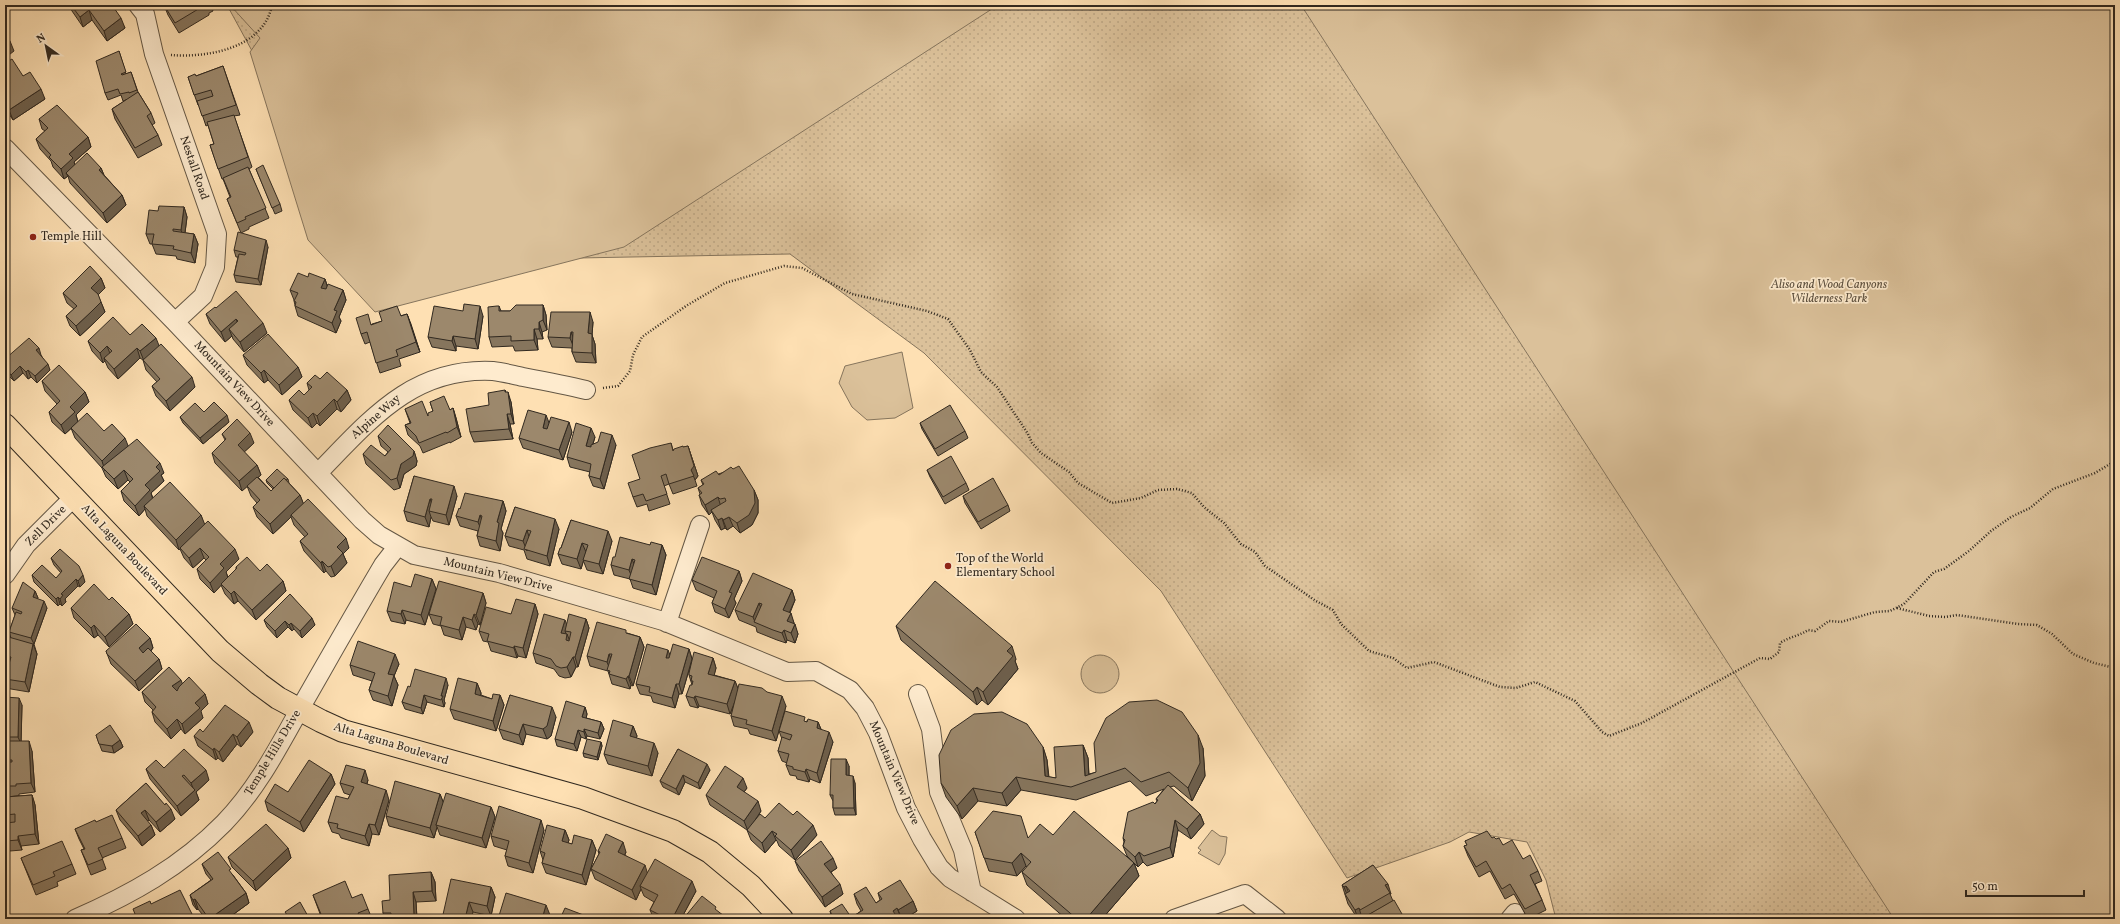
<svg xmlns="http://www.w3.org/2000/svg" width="2120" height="924" viewBox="0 0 2120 924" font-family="Vollkorn,serif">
<defs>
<pattern id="grass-dots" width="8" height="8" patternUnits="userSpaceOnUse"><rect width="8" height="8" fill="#dbc19a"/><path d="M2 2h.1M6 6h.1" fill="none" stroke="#bca684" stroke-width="1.8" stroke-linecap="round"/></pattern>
</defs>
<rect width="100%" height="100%" fill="#fee0b3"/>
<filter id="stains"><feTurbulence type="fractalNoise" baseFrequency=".005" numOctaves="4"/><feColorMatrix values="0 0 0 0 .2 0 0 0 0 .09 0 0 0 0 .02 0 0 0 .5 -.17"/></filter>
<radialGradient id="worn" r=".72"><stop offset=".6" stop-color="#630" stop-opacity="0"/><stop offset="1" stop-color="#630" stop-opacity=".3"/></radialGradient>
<!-- grass -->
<path fill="url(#grass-dots)" stroke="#86755d" d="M227,5H2115V919H1556L1546,880L1527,842L1469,832L1450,842L1347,878L1161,591L924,353L790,254L367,262Z"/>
<!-- park -->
<path fill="#dbc19a" stroke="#86755d" d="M230,5H998L624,247L375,312L308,240L250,52L260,38Z
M1301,5H2115V919H1894Z
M902,352L913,408L895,418L867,420L852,407L839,383L845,366Z
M1081 674a19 19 0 1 1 38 0a19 19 0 1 1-38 0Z
M1212,830L1220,836L1227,837L1225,854L1219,865L1198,853L1201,850L1198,848Z"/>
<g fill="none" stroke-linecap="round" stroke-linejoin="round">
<!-- minor casing -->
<g stroke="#645745" stroke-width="20">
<path id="minor" d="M138,5L145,14L154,54L217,234L215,267L203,296L175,322
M5,148L175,322L362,520L379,535L414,555L499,573L663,621L787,672L816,671L850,690L865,708L878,733L906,808L922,839L939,867L950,878L1016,919
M318,473C370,420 412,367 493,371C503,372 513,375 523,377C544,381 565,385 586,390
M5,575L26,545L74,497
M667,623L700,525
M918,694L931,729L939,792L963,850L972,892
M75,919C130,895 181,867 224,823C257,789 278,748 301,707C328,660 355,612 383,565L397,547
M1174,919L1245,894L1277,919
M1510,919L1515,913"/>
</g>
<!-- major casing -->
<g stroke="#312920" stroke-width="24">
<path id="major" d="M5,425L220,651L259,684L278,698L321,721L343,731L583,798L673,831L710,852L751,886L782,919"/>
</g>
<!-- path -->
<path stroke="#312920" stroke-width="2.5" stroke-dasharray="1 2" stroke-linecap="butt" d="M171,55C208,58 264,48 272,5
M603,388L618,386L630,371L633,355L642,337L686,306L725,283L784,266L802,268L852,294L927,311L948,319L970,350L981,372L997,387L1028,434L1032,443L1041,453L1069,472L1078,483L1112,503L1141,498L1158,490L1177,489L1192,493L1204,507L1224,523L1241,544L1255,552L1265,566L1316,601L1333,610L1341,624L1369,651L1393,658L1407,668L1434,662L1500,687L1516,688L1535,682L1575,701L1602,732L1609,736L1642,723L1760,658L1770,659L1779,652L1780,643C1789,637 1799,636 1808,630L1815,631L1829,621L1841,622L1875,612L1890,611L1904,604L1934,572L1944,569L1969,551L1991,531L2011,517L2030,508L2053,489L2095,473L2115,461
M1897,608L1929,616L1945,617L1957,615L2018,624L2037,625L2052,634L2073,654L2094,663L2115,668"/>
<!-- minor -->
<use href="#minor" stroke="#feebce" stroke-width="18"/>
<!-- major -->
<use href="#major" stroke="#fee0b3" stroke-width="22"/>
</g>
<!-- wall -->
<path fill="#86755d" stroke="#312920" d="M69,5H112L125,28L107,41L92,20L83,27L72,11Z
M164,5H211L213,11L209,13V15L179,33L168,15Z
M119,51L126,74L131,72L138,92L151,113L155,123L152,125L158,135L162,145L138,158L115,119L112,109L126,100L123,101L121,95L108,100L105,93Z
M5,63L23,76L45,99L13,120L5,108Z
M223,66L240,115L234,116L252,167L249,169L269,218L249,227V229L241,233L227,199L230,197L223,179H222L210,145L214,144L208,125L206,126L199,105H198L188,77L196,76Z
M39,119L88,137L91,147L74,162L75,165L101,168L104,175L122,195L126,205L107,223L70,183L68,176L64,179L53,167L51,161L40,149L36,139L45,131L42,129Z
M256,169L280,204L282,211L275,214Z
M184,207L187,217L185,233L194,234L198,244L195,263L177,259L176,256L156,254L152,244H150L146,234L158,211Z
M268,247L261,285L236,282L234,275L238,257H236L234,250Z
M308,277L325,279L327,285L343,290L346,300L339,317L341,321L336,333L298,316L295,306V305L294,301V300L290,290Z
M101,278L105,288L98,295L105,312L96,321L80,336L70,326L66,316L74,309L67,303L63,293Z
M543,305L546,315L547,330L542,332L543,339H537L538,350L515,351L513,346L492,347L489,337L499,306L501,311H510Z
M216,308L267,333L244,352L233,339L232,336L225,342L210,324L206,314Z
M407,314L420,352L399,359L401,366L380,373L370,342L365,344L361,334L372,324Z
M483,316L478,349L456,346V351L432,347L428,337Z
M593,322L592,335L595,344L596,363L576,362L572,352V348L552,347L548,337Z
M130,335L159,346L195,387L170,411L156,396L152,386L157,382L146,370L143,360L140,358L118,379L108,368L105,361L103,363L92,351L88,341Z
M41,355L50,370L37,383L31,377L28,379L23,373L14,381L5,372V359Z
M243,355L298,367L302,377L282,395L268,380L264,383L247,365Z
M320,379L347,390L351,400L341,412L337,409L320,426L317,423L312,428L293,410L289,400L304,395L309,390L307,383Z
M42,381L85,392L89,402L76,415L78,422L65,434L52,422L49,412L57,404L45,391Z
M506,392L511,402L514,424H510L513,439L474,442L470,432L489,405Z
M430,402L450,410L453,408L456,418L461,437L450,443V442L423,453L420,446L408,435L405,425L410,423L405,409L428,416L433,411Z
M204,412L229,422L203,444L183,423L180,417Z
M549,422L572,432L563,460L523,448L519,438Z
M920,423L965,431L968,438L938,456L922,429Z
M71,428L104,431L128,446L164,473L161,475L164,481L151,493L153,498L201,515L204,525L239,559L226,572L228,577L236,569V567L260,571L283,581L286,591L256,620L238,601L234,604L225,594L221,585L214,593L200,579L197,569L206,560L204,558L193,568L184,558L180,549L179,550L147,516L145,509L139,516L124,501L121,491L130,482L128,480L118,489L106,477L102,468L75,438Z
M222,434L254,443L244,452L257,465L261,475L258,477L271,491L273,489L267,483L266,480L288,479L289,483L300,495L303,503L349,548L343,554L347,563L335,576L331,577L326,571L324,573L304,551L300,541L305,537L294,525L291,517L273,534L257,517L253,507L257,503L251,496L247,486L242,491L215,463L212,453L225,440Z
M378,436L414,451L417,461L416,466L404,474L400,488L394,490L366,464L363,454L385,456L388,452L381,446Z
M595,437L593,444L616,445L604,489L593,486L589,476L590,472L570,467L567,457Z
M671,443L673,450L688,446L698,476L695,480L697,486L673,494L669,484L664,486L670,504L649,511L647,504L637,507L633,497L640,479Z
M733,469L754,490L758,500V513L752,525L740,533L733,526L727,530L725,528L721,530L715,520L712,512L709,515L702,505L699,495L700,494L698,488L703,485L701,480Z
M927,470L966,483L969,490L945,504L930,477Z
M414,476L457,496L449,525L433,521L431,517L429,527L407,521L404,511Z
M963,496L1008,505L1010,511L981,529L965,503Z
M503,501L506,511L501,529L503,533L500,551L480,546L477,536L478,531L460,526L456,516L460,509Z
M515,507L559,529L550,566L527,559L524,550L509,546L505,536Z
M571,520L612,541L603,574L587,570L583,560L586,552L581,569L562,564L558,554L561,548Z
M650,545H662L666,555L656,595L633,588L630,579L614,575L611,565L615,557Z
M51,558L85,582L80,587L78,586L65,599L66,602L62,606L60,604L58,606L34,582L32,575L56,578L61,573L54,565Z
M739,571L742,581L734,599L736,603L729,618L715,612L712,603L714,598L696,590L692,580Z
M432,579L436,589L425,625L406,620L405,624L391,621L387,611L411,587Z
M792,590L795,600L790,613L794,623V624L798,634L795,643L787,640L786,643L777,640L757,632L756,627L739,620L735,610Z
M35,591L38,598L37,599L47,608L34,644L37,654L29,692L5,688V636L11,638L9,632L15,615L12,608Z
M483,593L486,603L480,625L478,624L476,630L466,627L462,640L444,635L441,626L433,624L429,614Z
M290,594L315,625L302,638L294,629L292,631L288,627L277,638L267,627L264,620Z
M109,600L129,614L133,624L109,647L98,635L94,638L74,618L71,608Z
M535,604L538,614L526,658L518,656L517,658L491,651L488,642L483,641L479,631L511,614Z
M586,619L589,628L578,667H576L571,677L565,678L559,676L554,669L536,663L533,653L567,624Z
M896,626L1016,659L1015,661L1018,669L988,705L982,700L977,705L901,640Z
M627,633L640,637L644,647L633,686L631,685L630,689L612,684L608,671L590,666L587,656Z
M150,638L153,648L151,651L159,659L162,669L139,691L111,664L106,651Z
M689,649L692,659L713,658L716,668L714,675L735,681L738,689L786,706L776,741L750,734L748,729L734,726L731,716L734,705L730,714L699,706L698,708L690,706L686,696L692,685L689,675L692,660L682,694H679L675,708L653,702L651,696L640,694L636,684L670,654Z
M399,664L394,676L398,685L392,706L373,700L369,690L372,681L353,675L350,665Z
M477,683L481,693V695L492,699L500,695L504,705L496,731L454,719L450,709Z
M183,684L205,694L208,704L200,711L203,718L185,734L181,729L171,739L155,722L152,712L153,710L145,702L142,692Z
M448,685L444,700L445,703L444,707L427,702L423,714L405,709L402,702L410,687Z
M510,695L556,717L551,736L547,739L526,734L523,745L503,739L499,729Z
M5,697L22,705L21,741L32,751L35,792L19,794V796L5,797Z
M585,707L587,714L586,718L601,722L604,729L600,739L587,736L586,739L581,737L577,751L557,746L555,739Z
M807,721L818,722L821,729L833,742L820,783L810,779L809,782L797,779L796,776L790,775L786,765L787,763L782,761L778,751L782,739L779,731Z
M633,726L637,736L636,738L658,753L652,776L608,764L604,754Z
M203,732H253L241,747L237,744L223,762L218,758L216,760L198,746L194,736Z
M96,735L120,740L123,747L114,753L102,751Z
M601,742L602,746L598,760L584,757L583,753Z
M1083,745L1088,758L1089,774L1203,748L1205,776L1192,801L1174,786L1170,787L1200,814L1204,824L1191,839L1178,830L1173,857L1147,866L1143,862L1138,867L1127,856L1123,846L1124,842L1123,838L1155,804L1157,801L1156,799L1164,789L1146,796L1130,781L1076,800L1021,790L1007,806L978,801L962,819L946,797L941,783L1043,747L1047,760L1049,777L1056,778Z
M678,749L710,770L700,789L685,782L679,795L663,787L660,781Z
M849,766V775L855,783L856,815H835L833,808V801L830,795Z
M164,768L209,780L196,792L199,800L181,816L150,779L146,769Z
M331,774L335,784L304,832L268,811L265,801L288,792Z
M368,780L367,784L389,800L379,835L372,834L369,846L341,838L339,834L332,832L328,822L348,799L350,795L344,793L340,783Z
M146,783L175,819L160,832L149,820L147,821L151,825L155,835L142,846L120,820L116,810Z
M747,788L744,792L761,811L754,822L765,818L817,835L795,860L779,846L777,841L776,840L765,853L751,840L747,830L710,805L706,795Z
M440,794L443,802L491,807L495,817L486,848L440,835L437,827L434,838L389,826L386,816Z
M32,795L35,805L39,844L21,846L22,850L10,851L9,848H5V797Z
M96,822L122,838L126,848L102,858L106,869L91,875L81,850L84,849L79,839L75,829Z
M544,830L533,873L508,866L505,856L507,850L494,846L491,836Z
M565,830L569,840L568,843L572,844L592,840L596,850L586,885L546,873L542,863L543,860L540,851Z
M975,832L1028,838L1053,835L1134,863L1139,876L1102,919H1066L1027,885L1022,872L1027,867L1026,866L1017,876L989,871Z
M1492,838L1496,839L1503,845L1523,859L1538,871L1542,881L1535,884L1542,900L1546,910L1528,919L1514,894L1505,899L1490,871L1479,877L1468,856L1464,846L1467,845L1465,841Z
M288,848L291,858L256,891L232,867L228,857Z
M598,851L626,852L625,855L647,873L696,891L681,919H654L650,910L654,902L644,896L641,889L636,900L595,879L591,869L599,854Z
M21,858L72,864L76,874L57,882L58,886L36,895Z
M795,861L837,868L831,872L843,894L825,907L799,871Z
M202,864L233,875L246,893L249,903L227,919H206L198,909L197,910L193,905L190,895L211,880L206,874Z
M1373,865L1391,894H1390L1393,901L1363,918H1362L1360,919H1358L1348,904L1342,885Z
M431,872L435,882L436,901L416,902L417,919H385L383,913L390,900Z
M491,887L495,897L491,916L473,912L471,919H442Z
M878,893L913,901L917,911L904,919H901V918L900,919H833L831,915L830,911L851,918L861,911L857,904L854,894L876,903L880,900Z
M313,895L352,898L368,909L372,919H322Z"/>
<!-- shaded-wall -->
<path fill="#6d5f4c" stroke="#312920" d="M89,10L92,20L83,27L80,17Z
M121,18L125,28L107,41L104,31Z
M10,41L14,51L5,58V45Z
M41,89L45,99L13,120L9,110Z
M88,137L91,147L74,162L76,168L66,173L68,176L64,179L61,169L69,154Z
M101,168L105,178L99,170Z
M122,195L126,205L107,223L103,213Z
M184,207L187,217L184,240L181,230Z
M194,234L198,244L195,263L191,253Z
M266,240L268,247L261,285L258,279Z
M101,278L105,288L95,298L91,288Z
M325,279L328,289L325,298L321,288Z
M343,290L346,300L339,317L341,321L336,333L332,323L334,310Z
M101,302L105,312L96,321L80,336L76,326Z
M543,305L546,315L547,330L543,320Z
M480,306L483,316L478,349L475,339Z
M590,312L593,322L592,335L595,344L596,363L592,353L588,333Z
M407,314L411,324L420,352L416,342Z
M236,319L240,329H229L232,336L225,342L221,332Z
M539,322L542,332L543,339L539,329Z
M263,323L267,333L244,352L240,342Z
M534,329L537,339L538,350L534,340Z
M571,332L575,342L574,348L570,338Z
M453,336L456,346V351L452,341Z
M156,338L160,348L144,361L140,351Z
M107,346L111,356L104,358L105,361L103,363L100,353Z
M39,348L41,355L39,357L36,350Z
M137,348L140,358L118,379L114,369Z
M48,364L50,370L37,383L35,376Z
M20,366L23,373L14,381L11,375Z
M298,367L302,377L282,395L279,385Z
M28,370L31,377L28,379L26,372Z
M264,370L268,380L264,383L261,373Z
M192,377L195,387L170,411L166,401Z
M347,390L351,400L341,412L337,402Z
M505,390L509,399L508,392L511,402L514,424L511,414Z
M85,392L89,402L76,415L78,422L65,434L61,425L70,407Z
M334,399L337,409L320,426L317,416Z
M453,408L456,418L461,437L457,427Z
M313,413L317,423L312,428L308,418Z
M507,414L510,424L513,439L509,429Z
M227,415L229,422L203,444L200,438Z
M546,415L550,425L546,438L543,428Z
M569,422L572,432L563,460L559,450Z
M591,428L595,437L589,456L586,446Z
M250,433L254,443L241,455L238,445Z
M612,435L616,445L604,489L600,479Z
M125,438L129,448L105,471L102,461Z
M688,446L698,476L695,480L691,470Z
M414,451L417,461L416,466L404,474L400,488L397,478L401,464Z
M160,463L164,473L161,475L164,481L151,493L153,500L144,506L145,509L139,516L135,506L145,485L156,467Z
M257,465L261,475L242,491L239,481Z
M124,470L128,480L118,489L114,479Z
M454,486L457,496L449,525L446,515Z
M754,490L758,500V513L752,525L740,533L737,523Z
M300,495L304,505L291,515V517L273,534L270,524Z
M718,497L721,507L711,510L712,512L709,515L705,505Z
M430,499L434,509L429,511L431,517L429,527L425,517Z
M503,501L506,511L501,529L503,533L500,551L496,541L497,522Z
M201,515L205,525L179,550L176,540Z
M480,515L484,525L482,532L478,522Z
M729,517L733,526L727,530L723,520Z
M722,518L725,528L721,530L718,520Z
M555,519L559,529L550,566L547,556Z
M527,530L530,540L527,551L523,541Z
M608,531L612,541L603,574L599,564Z
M346,538L349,548L343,554L347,563L335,576L331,566L337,547Z
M582,543L586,552L581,569L577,559Z
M662,545L666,555L656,595L652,585Z
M200,548L204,558L193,568L189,558Z
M235,549L239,559L226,572L228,578L214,593L210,583L220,564Z
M632,559L636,569L633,580L629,570Z
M322,561L326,571L324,573L321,563Z
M739,571L742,581L734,599L736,603L729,618L725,609L729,592Z
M83,575L85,582L80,587L78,581Z
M76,579L78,586L65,599L66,602L62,606L60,599L61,594Z
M432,579L436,589L425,625L421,615Z
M283,581L286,591L256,620L252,610Z
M792,590L795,600L786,620L783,610Z
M35,591L38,598L35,604L33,597Z
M234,591L238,601L234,604L231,594Z
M483,593L486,603L480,625L476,615Z
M58,597L60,604L58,606L56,599Z
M44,601L47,608L34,644L31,638Z
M759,603L763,613L755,622L753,617Z
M535,604L538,614L526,658L523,648Z
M402,610L406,620L405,624L401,614Z
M791,613L794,623L791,631L787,621Z
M129,614L133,624L109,647L105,637Z
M474,614L478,624L476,630L472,620Z
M463,617L466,627L462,640L459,630Z
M312,618L315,625L302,638L300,631Z
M586,619L589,628L578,667L575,657Z
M565,620L569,630L565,631L567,636V634L571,644L569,650L561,633Z
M285,621L288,627L277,638L275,631Z
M291,623L294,629L292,631L289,625Z
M795,624L798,634L795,643L791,633Z
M94,625L98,635L94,638L91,628Z
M784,630L787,640L786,643L782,633Z
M640,637L644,647L633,686L629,676Z
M150,638L153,648L143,658L139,648Z
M33,644L37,654L29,692L25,682Z
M514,646L518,656L517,658L514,648Z
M1012,646L1016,659L1015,661L1018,669L988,705L983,692L1007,651Z
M689,649L692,659L682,694L679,684Z
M668,650L672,660L666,658Z
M395,654L399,664L394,676L398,685L392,706L388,696V674Z
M609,654L613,664L611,672L607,662Z
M573,657L576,667L571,677L567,667Z
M713,658L716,668L712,684L708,674Z
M159,659L162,669L139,691L135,681Z
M628,676L631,685L630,689L626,679Z
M446,678L448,685L444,700L445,703L444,707L441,696Z
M181,680L185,690L176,696L172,686Z
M735,681L739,691L730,714L727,704Z
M477,683L481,693L478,704L475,694Z
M676,684L679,694L675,708L672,698Z
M977,687L982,700L977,705L973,692Z
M205,694L208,704L201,711L203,718L185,734L182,724L195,703Z
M424,695L427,702L423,714L421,708Z
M500,695L504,705L496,731L493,721Z
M695,696L699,706L698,708L694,698Z
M782,696L786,706L776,741L772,731Z
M19,698L22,705L21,744L18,737Z
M552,707L556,717L551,736L547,739L543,729Z
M585,707L587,714L585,724L582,717Z
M177,719L181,729L171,739L167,729Z
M249,722L253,732L241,747L237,737Z
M601,722L604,729L600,739L598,733Z
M818,722L822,732L817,728Z
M523,724L526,734L523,745L519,735Z
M633,726L637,736L634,746L630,736Z
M584,729L587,736L586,739L584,732Z
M578,730L581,737L577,751L574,744Z
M829,732L833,742L820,783L817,773Z
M233,734L237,744L223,762L219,752Z
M1198,735L1203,748L1205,776L1192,801L1188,788Z
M120,740L123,747L114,753L112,746Z
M29,741L32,751L35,792L31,783Z
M601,742L602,746L598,760L597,757Z
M654,743L658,753L652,776L648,766Z
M1083,745L1088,758L1089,781L1085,776Z
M1043,747L1047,760L1049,783L1045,776Z
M214,748L218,758L216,760L213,750Z
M846,759L849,766V781L846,775Z
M707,764L710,770L700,789L698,783Z
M806,769L810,779L809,782L805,772Z
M206,770L209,780L196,792L199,800L181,816L177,806L194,791L191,783Z
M365,770L368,780L364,792L361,782Z
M331,774L335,784L304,832L300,822Z
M683,775L685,782L679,795L676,789Z
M853,776L855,783L856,815L854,808Z
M1016,777L1021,790L1007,806L1002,793Z
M743,778L747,788L740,797L737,787Z
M973,788L978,801L962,819L957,806Z
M386,790L389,800L379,835L375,825Z
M440,794L444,804L436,825L437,827L434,838L430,828Z
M32,795L35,805L39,844L35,834Z
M758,801L761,811L748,831L744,821Z
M491,807L495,817L486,848L482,838Z
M171,809L175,819L160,832L156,822Z
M145,810L149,820L144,823L141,813Z
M1200,814L1204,824L1191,839L1187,829Z
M541,820L544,830L533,873L529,863Z
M1175,820L1178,830L1173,857L1170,847Z
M369,824L372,834L369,846L365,836Z
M151,825L155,835L142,846L138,836Z
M813,825L817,835L795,860L791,850Z
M565,830L569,840L565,851L562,841Z
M772,831L776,840L765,853L762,843Z
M18,836L21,846L22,850L18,840Z
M592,840L596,850L586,885L582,875Z
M623,842L626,852L621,862L618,852Z
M288,848L291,858L256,891L253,881Z
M1139,852L1143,862L1138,867L1135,857Z
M1021,853L1026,866L1017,876L1012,863Z
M833,858L837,868L828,874L824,864Z
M1134,863L1139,876L1102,919H1086Z
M645,865L648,875L640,886L641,889L636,900L632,890Z
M431,872L435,882L436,901L432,891Z
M692,881L696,891L681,919H672Z
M840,884L843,894L825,907L822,897Z
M1388,884L1391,894H1390L1385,885Z
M1346,886L1350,896L1348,897L1344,887Z
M491,887L495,897L491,916L487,906Z
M413,892L416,902L417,919H415L414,916Z
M246,893L249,903L227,919H209Z
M195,899L198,909L197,910L193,900Z
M913,901L917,911L904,919H902L898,910Z
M469,902L473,912L471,919H465Z
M546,905L550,915L549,919H542Z
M897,908L901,918L900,919H894L893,911Z
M1359,908L1362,918L1360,919H1358L1355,910Z
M1402,914L1404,919H1398L1397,917Z"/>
<!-- building -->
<path fill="#9c886c" stroke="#312920" d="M71,5H112L121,18L104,31L89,10L80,17Z
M164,5H205L175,23Z
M5,35L10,41L5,45Z
M119,51L126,72L121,74L122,75L131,72L137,90L129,93V92L120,94L118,89L105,93L96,61Z
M12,59L23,76L30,72L41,89L9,110L5,104V63Z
M223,66L236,105L202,116L197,101L213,96L211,90L194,95L188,77L195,74L196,76Z
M138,92L151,113L147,116L158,135L135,148L112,109Z
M57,105L88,137L69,154L73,158L61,169L49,157L51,155L36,139L48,128L39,119Z
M234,115L248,157L218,169L210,145L214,144L207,122Z
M87,153L101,168L99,170L122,195L103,213L66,173Z
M263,165L280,204L272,208L256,169Z
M248,167L266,208L245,217L246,219L237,223L227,199L231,197L223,178Z
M159,206L184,207L181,230L173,229V231L194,234L191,253L173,249L174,246L152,244L154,234H146L149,210L158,211Z
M238,232L266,240L258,279L234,275L239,254L245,255L246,253L234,250Z
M90,266L101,278L91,288L98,294L101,302L92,311L76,326L66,316L77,306L63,293Z
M298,273L308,277L309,273L325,279L321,288L326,289L328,284L343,290L334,310L337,311L332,323L295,306L296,302L294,301L298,293L290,290Z
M236,291L263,323L240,342L229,329L238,321L236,319L221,332L206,314L215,307L216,308Z
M464,304L480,306L475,339L453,336L452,341L428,337L434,306L463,311Z
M516,305H543V320L539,322V329H534V340L511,341V336L489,337L488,307L497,306H499V311H510Z
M397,306L401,316L407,314L416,342L396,350L398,356L376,363L367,332L361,334L356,318L368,314L371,325L382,321L379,312Z
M551,312H590L588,333L592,334V353L572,352L573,332H571L570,338L548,337Z
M113,317L130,335L142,324L156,338L140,351L137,348L114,369L104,358L112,351L107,346L100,353L88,341Z
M268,334L298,367L279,385L264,370L261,373L243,355Z
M29,338L39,348L36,350L48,364L35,376L28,370L26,372L20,366L11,375L5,368V359Z
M161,344L192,377L166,401L152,386L160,379L143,360Z
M59,365L85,392L70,407L75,412L61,425L49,412L60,401L42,381Z
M327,372L347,390L337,402L334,399L317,416L313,413L308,418L289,400L299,390L304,395L312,387L307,383L315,375L320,379Z
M505,390V392H508L511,414H507L509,429L470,432L466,409L489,405L488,393Z
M444,396L450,410L453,408L457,427L447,433L446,432L419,443L416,436L405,425L411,423L405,409L422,401L428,416V413L433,411L430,402Z
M214,402L227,415L200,438L180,417L195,403L204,412Z
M950,405L965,431L935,449L920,423Z
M528,410L546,415L543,428L547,429L551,417L569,422L559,450L519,438Z
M87,413L104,431L112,424L125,438L102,461L71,428Z
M237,419L250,433L238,445L257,465L239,481L212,453L226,439L222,434Z
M576,423L591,428L586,446L591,447V445L598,442L601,432L612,435L600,479L589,476L591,464L567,457Z
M388,425L414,451L413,456L401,464L397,478L391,480L363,454L371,445L385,456L391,449L378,436Z
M137,439L160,463L156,467L160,471L145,485L150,490L135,506L121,491L133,479L124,470L114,479L102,467Z
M671,443L673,451L674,449L683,446V447L688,446L694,466L691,470L694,476L669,484L666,474L661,476L667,494L646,501L643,494L633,497L628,483L640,479L632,455L650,448Z
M951,456L966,483L943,497L927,470Z
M739,466L754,490L755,503L749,515L737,523L729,517L723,520L722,518L718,520L711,510L726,501L725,498L720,499L718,497L705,505L699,495L702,493L698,488L704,484L701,480L716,471L719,475L731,467L733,469Z
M277,469L288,479L286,480L284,478L274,488L266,480Z
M414,476L454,486L446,515L429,511L432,499H430L425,517L404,511Z
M257,477L271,491L284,478L300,495L270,524L253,507L260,500L247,486Z
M993,478L1008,505L978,522L963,496Z
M170,482L201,515L176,540L144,506Z
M465,493L503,501L497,522L499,523L496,541L477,536L482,516L480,515L478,522L456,516L459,508L460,509Z
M308,499L346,538L337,547L343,553L331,566L328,567L322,561L321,563L300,541L308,534L291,515Z
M515,507L555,519L547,556L524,549L531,531L527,530L523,541L505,536Z
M571,520L608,531L599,564L583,560L588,545L582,543L577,559L558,554L560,548H561Z
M208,521L235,549L220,564L224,568L210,583L197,569L209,557L200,548L189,558L180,548Z
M620,537L650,545L651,542L662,545L652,585L629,579L635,560L632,559L629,570L611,565L613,557H615Z
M60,549L79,566L83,575L78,581L76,579L61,594L63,595L60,599L58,597L56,599L32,575L42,565L56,578L62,571L51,558Z
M247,557L260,571L267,564L283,581L252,610L234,591L231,594L221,584L237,568L236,567Z
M702,557L739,571L729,592L732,593L725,609L712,603L717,591L692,580Z
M753,573L792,590L783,610L791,613L787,621L795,624L791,633L784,630L782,633L773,630L754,622L762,604L759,603L753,617L735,610Z
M415,574L432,579L421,615L402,610L401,614L387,611L394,582L411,587Z
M439,581L483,593L476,615L474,614L472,620L463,617L459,630L440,625L442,617L429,614Z
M935,581L1012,646L1007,651L1013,656L983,692L977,687L973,692L896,626Z
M23,582L35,591L33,597L44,601L31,638L9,632L16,612L21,614L22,612L12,608Z
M94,584L109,600L112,597L129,614L105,637L94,625L91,628L71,608Z
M290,594L312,618L300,631L291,623L289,625L285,621L275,631L264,620Z
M516,599L535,604L523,648L514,646V648L487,641L489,634L479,631L486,607L511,614Z
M544,614L565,620L561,633L567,634L566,640L569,641L571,632L565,631L569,614L586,619L575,657H573L567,667L561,668L556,666L551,659L533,653Z
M597,622L626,630V633L640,637L629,676H628L626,679L609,674L610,671L607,670L612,654H609L607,662L587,656Z
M136,624L150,638L139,648L143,653L148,648L159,659L135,681L107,654L106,651Z
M5,636L33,644L25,682L5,679V663L9,664L11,657L5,656Z
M358,641L395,654L388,674L394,675L388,696L369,690L375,673L350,665Z
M647,644L668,650L666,658H669L673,644L689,649L679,684H676L672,698L649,692L650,687L636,684Z
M694,652L713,658L708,674L735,681L727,704L695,696L694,698L686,696L690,685H692L693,681H691L692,676L689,675V673Z
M169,667L181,680L172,686L177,691L179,687L189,677L205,694L195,703L200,708L182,724L177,719L167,729L152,712L156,707L142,692Z
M415,669L446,678L441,696H443L441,700L424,695L421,708L402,702L408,686L410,687Z
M458,678L477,683L475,694L492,699L493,694L500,695L493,721L450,709Z
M739,684L762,688L767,692L782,696L772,731L746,724L747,720L731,716Z
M510,695L552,707L547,726L543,729L523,724L519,735L499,729Z
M5,697L19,698L18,737H5Z
M1157,700L1182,712L1198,735L1200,763L1188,788L1169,772L1141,782L1125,768L1071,787L1016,777L1002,793L973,788L957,806L941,783L939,755L951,730L974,714L1002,712L1027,724L1043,747L1045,776L1056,778L1054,747L1083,745L1085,776L1096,772L1094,743L1106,718L1129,702Z
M566,701L585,707L582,717L601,722L598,733L584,729V732L578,730L574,744L555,739Z
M225,705L249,722L237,737L233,734L219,752L214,748L213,750L194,736L200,729L203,732Z
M785,711L805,717L804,721L807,722L808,719L818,722L817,728L829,732L817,773L806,769L805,772L793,769V767L786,765L789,754L778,751L782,737L790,740L792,735L779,731Z
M613,720L633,726L630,736L654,743L648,766L604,754Z
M110,725L120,740L112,746L99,744L96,735Z
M587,739L601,742L597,757L583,753Z
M5,741H29L31,783L16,784V786H5V762H12V760H5Z
M184,749L206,770L191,783L184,775L182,776L195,790L177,806L146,769L156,760L164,768Z
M678,749L707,764L698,783L683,775L676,789L660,781Z
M831,759H846V775L853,776L854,808H833V795H830Z
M309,760L331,774L300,822L265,801L275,784L288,792Z
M346,765L365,770L361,782L386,790L375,825L369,824L365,836L337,828L338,824L328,822L336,796L348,799L354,787L340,783Z
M725,766L743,778L737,787L758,801L744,821L706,795Z
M395,781L440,794L430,828L386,816Z
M146,783L165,805L166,803L171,809L156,822L145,810L141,813L151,825L138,836L116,810Z
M1168,785L1200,814L1187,829L1175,820L1170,847L1144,856L1139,852L1135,857L1123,846L1125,840L1123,838L1128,812L1153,802L1155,804L1158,800L1156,799Z
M446,793L491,807L482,838L436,825Z
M32,795L35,834L18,836V840L6,841V838H5V823L15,822V814L5,815V797Z
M779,803L793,815L797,811L813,825L791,850L775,836L777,834L772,831L762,843L747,830L760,814L765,818Z
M499,806L541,820L529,863L505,856L509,841L491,836Z
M993,811L1021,816L1028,838L1040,824L1053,835L1074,811L1134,863L1086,919H1077L1022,872L1031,862L1021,853L1012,863L984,858L975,832Z
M112,815L122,838L98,848L103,859L88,865L81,850L85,849L75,829L95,820L96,822Z
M266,824L288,848L253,881L228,857Z
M547,825L565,830L562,841L572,844L574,835L592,840L582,875L542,863L545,853L540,851Z
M1487,831L1492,838L1494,837L1496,839L1499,838L1503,845L1512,840L1523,859L1530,855L1538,871L1530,875L1542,900L1525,909L1510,884L1502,889L1486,861L1476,867L1464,846L1467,845L1465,841Z
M606,834L623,842L618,852L645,865L632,890L591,869L600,852L598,851Z
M62,841L72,864L53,872L55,876L33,885L21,858Z
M821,841L833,858L824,864L840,884L822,897L795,861Z
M218,852L231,869L229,870L246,893L209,919L195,899L193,900L190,895L213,879L202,864Z
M655,859L692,881L672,919H668L650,910L658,895L640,886Z
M1373,865L1388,884L1385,885L1390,893L1360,910L1359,908L1355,910L1345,894L1350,891L1346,886L1344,887L1342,885Z
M431,872L432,891L413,892L414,916L391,917V913H383L382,901L390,900L389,875Z
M451,879L491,887L487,906L469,902L465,919H442Z
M900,880L913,901L898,910L897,908L893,911L897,917L894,919H849L863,910L854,894L866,887L876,903L882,899L878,893Z
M345,881L352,898L362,894L368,909L358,913L361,919H323L313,895Z
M180,890L194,918L192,919H137L133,909L150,901L151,904Z
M506,893L546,905L542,919H529L527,918L526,919H498Z
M702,896L716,907L715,909L728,919H683Z
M1394,900L1402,914L1397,917L1399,919H1361Z
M300,902L309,918L307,919H280L287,915L285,912Z
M842,904L851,917L848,919H834L830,911Z
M565,908L594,919H560Z"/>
<!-- markers -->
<g fill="#8f2418" stroke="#feebce" stroke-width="1.5">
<circle cx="33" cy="237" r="4"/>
<circle cx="948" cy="566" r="4"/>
</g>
<g text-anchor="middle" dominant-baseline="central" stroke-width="3.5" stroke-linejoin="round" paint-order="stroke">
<!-- street labels -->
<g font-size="12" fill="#312920" stroke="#feebce">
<text transform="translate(194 168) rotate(71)">Nestall Road</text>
<text transform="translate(234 384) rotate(47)">Mountain View Drive</text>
<text transform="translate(376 417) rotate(-41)">Alpine Way</text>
<text transform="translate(46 526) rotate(-45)">Zell Drive</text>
<text transform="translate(124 550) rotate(47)">Alta Laguna Boulevard</text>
<text transform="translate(498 575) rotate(14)">Mountain View Drive</text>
<text transform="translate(391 744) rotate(17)">Alta Laguna Boulevard</text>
<text transform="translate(273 753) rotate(-59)">Temple Hills Drive</text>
<text transform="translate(894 773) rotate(67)">Mountain View Drive</text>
</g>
<!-- poi labels -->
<g font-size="12" fill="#312920" stroke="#feebce" text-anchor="start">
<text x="41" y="237">Temple Hill</text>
<text x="956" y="559">Top of the World<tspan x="956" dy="14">Elementary School</tspan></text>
</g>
<!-- park labels -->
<g font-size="12" font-style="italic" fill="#5c4f3e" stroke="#feebce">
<text x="1829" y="285">Aliso and Wood Canyons<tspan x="1829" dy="14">Wilderness Park</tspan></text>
</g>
</g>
<!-- margin -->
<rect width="2120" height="924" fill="none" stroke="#fee0b3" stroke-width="20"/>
<rect x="6" y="6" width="2108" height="912" fill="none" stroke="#312920" stroke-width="2"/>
<rect x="10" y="10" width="2100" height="904" fill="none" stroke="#312920"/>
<!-- north arrow -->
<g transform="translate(46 46) rotate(327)" stroke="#feebce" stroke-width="3" paint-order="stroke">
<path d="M0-3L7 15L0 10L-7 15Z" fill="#312920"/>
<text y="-6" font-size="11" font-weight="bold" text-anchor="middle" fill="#312920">N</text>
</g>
<!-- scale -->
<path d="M1966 890v6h118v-6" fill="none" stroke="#312920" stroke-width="2"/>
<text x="1972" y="890" font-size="12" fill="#312920" stroke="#feebce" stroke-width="3" paint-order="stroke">50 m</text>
<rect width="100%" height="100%" filter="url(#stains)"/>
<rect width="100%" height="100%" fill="url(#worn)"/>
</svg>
